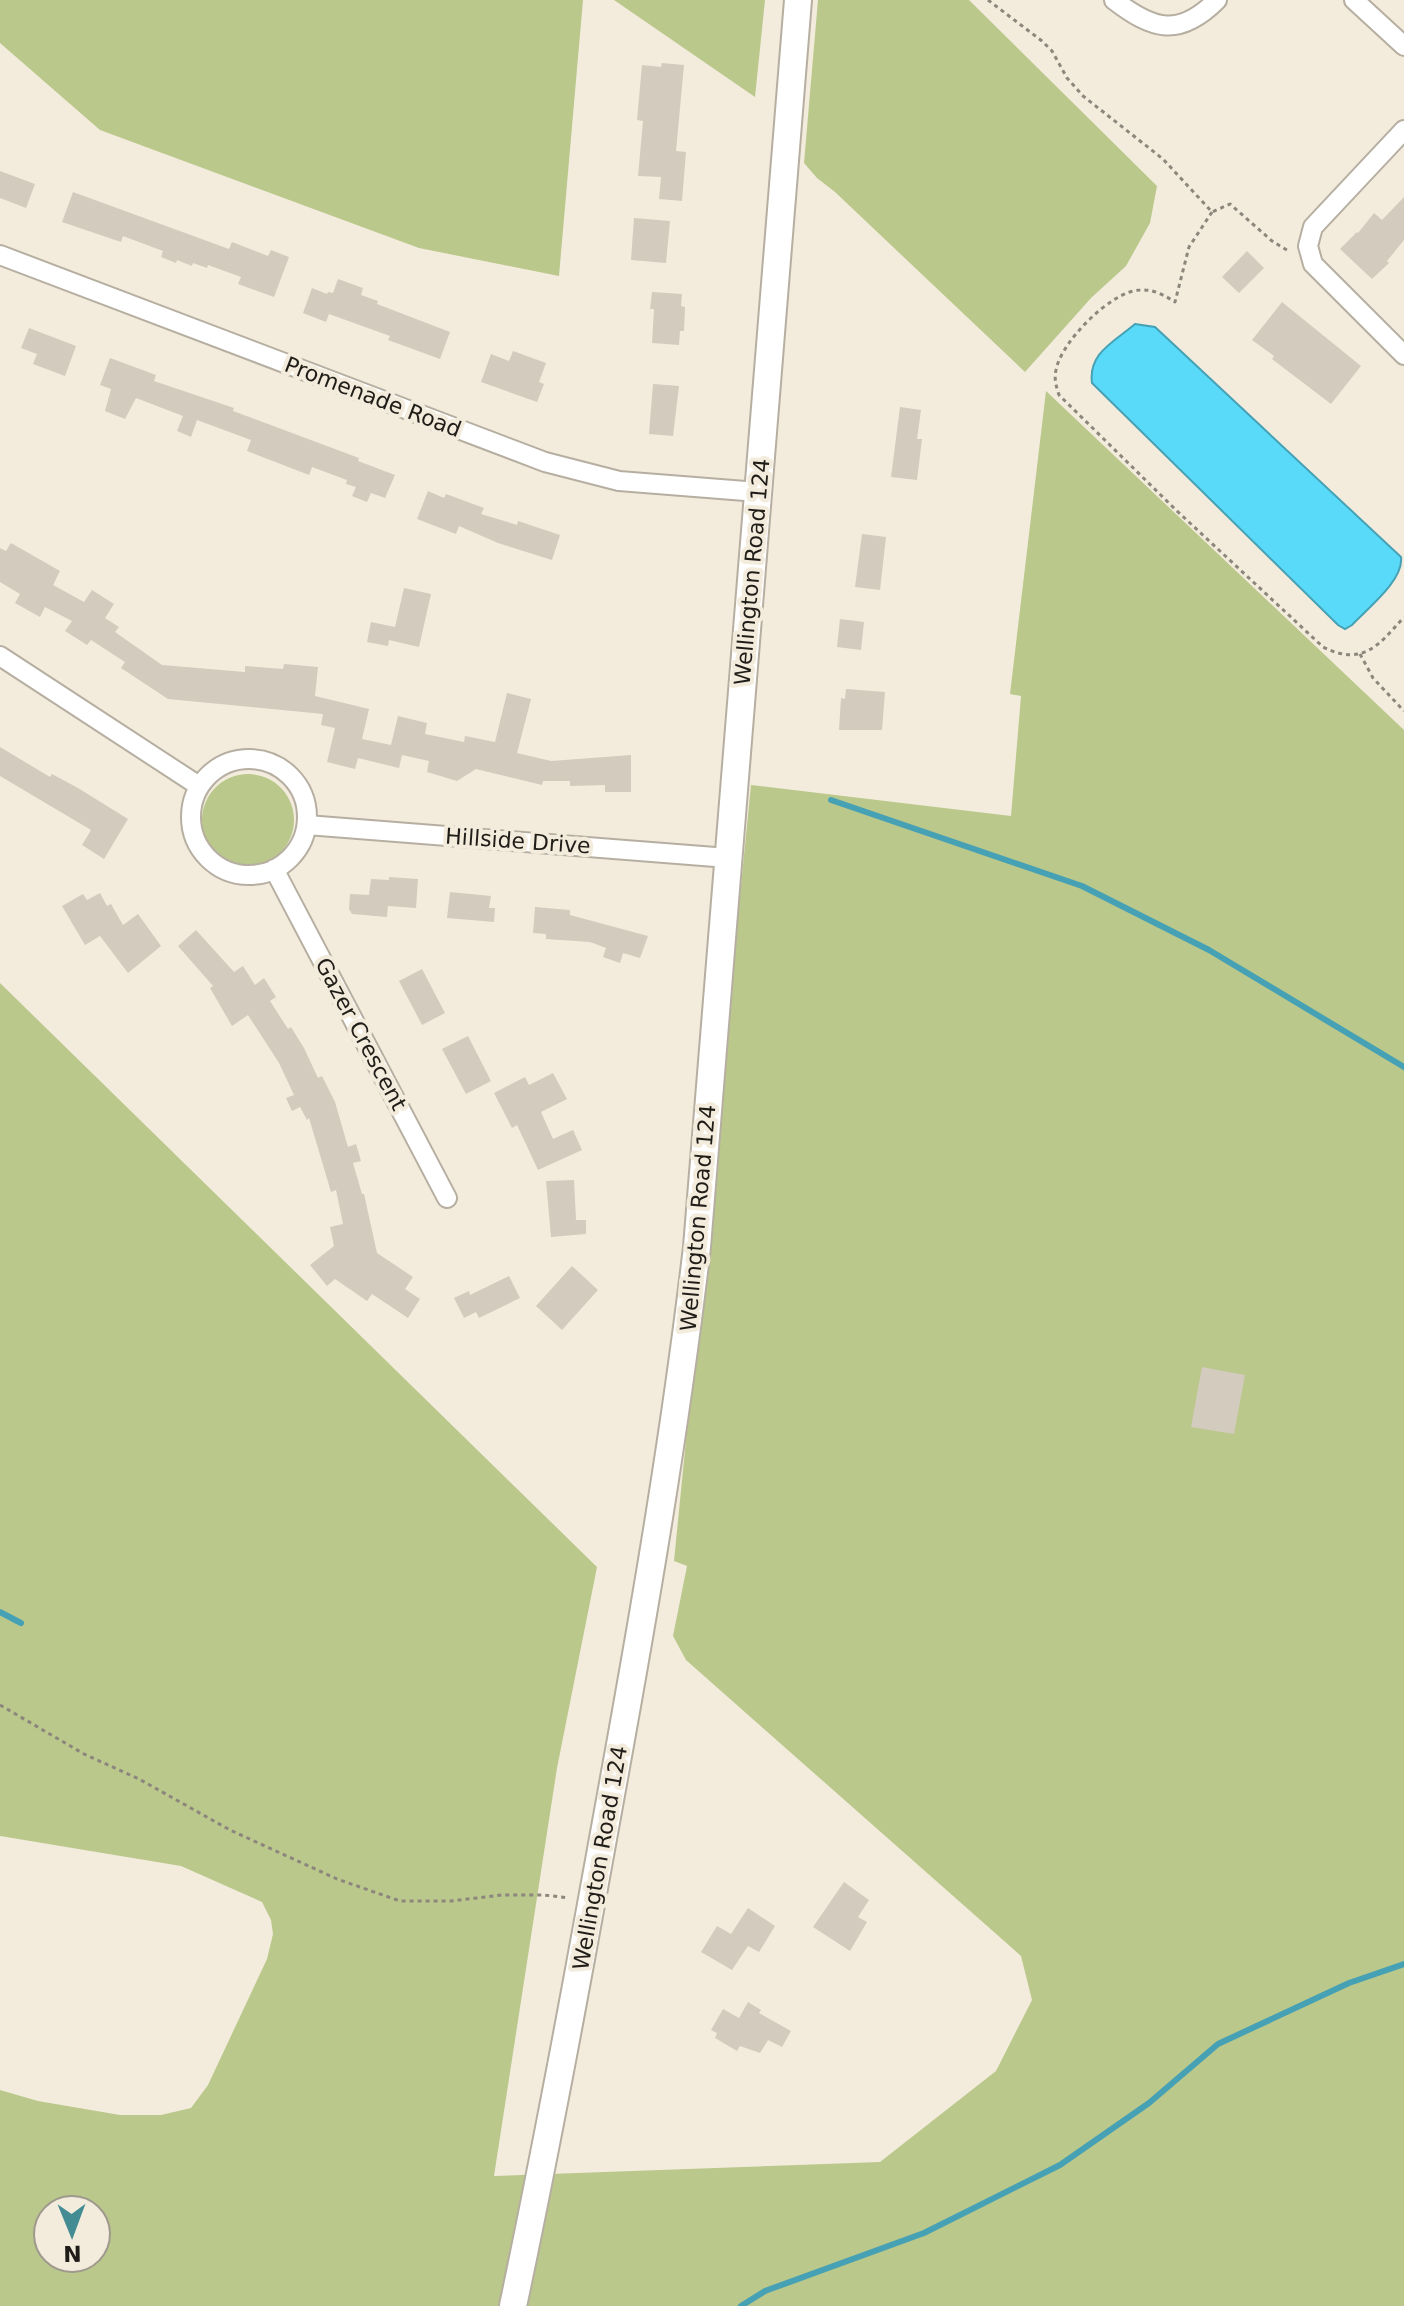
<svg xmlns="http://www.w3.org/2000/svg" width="1404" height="2306" viewBox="0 0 1404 2306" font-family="'DejaVu Sans',sans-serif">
<rect width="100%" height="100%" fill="#f3ecdd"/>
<!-- green -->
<path fill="#bac88b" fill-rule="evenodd" d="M0,0H583L559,276L419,248L100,130L0,43Z
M614,0H765L755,97Z
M818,0H969L1157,186L1150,223L1126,266L1091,298L1025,372L835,192L817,178L804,163Z
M1046,391L1404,730V2306H0V2090L38,2101L120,2115H161L191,2108L208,2085L267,1959L273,1934L271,1920L262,1902L181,1866L0,1836V983L597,1567L557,1768L494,2176L880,2162L996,2071L1032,2000L1021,1956L686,1660L673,1636L687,1566L674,1561L751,785L1011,816L1021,696L1010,694ZM48,2210H96V2258H48Z
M202 820a46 46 0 1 1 92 0a46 46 0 1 1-92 0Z"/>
<!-- water -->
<path fill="#58daf8" stroke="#47a1b5" stroke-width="2" d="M1135,324L1155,327L1401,557C1404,580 1368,608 1352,625L1345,629L1338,625L1092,383C1088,353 1114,342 1135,324Z"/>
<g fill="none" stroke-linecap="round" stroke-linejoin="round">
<!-- stream -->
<path stroke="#47a1b5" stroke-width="6" d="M831,800L1082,886L1209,950L1404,1067
M0,1612L21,1623
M741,2306L765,2291L924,2233L1060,2165L1149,2103L1218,2044L1349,1983L1404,1964"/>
</g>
<!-- building -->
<path fill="#d3cbbd" d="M662,63L684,65L676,151L686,152L682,201L659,199L661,177L638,176L643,121L637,120L642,65L661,67Z
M0,171L35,184L26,208L0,198Z
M73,192L229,249L232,242L268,256L271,250L289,257L274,297L238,284L241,277L208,265L207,268L193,263L192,266L177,260L176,263L161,257L163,251L123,236L121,242L62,222Z
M1404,197V240L1387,261L1389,263L1372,279L1340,249L1357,232L1358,233L1374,213L1382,220Z
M634,218L670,221L666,263L631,260Z
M1247,251L1264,268L1239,293L1222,277Z
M338,279L363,288L361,295L378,301L377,304L450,332L440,359L388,340L390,336L329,314L326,322L303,313L312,288L327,294L328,292L333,293Z
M652,292L682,294L681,306L685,307L684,331H680L679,345L652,343L654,309H650Z
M1282,302L1361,366L1331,404L1272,359L1274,356L1252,340Z
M29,328L76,346L65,376L33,364L37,354L21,348Z
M513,351L546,363L539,382L544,384L537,402L481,382L491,354L509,361Z
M110,358L156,375L154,381L234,408L233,411L359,458L358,461L395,475L385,498L371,493L367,502L352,496L356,487L346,484L347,480L312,467L309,475L247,451L251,440L197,420L191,437L177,431L183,416L136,398L125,419L105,411L111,389L100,385Z
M653,384L679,386L673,436L649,434Z
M900,407L921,410L917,439H922L917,480L891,477Z
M428,491L444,498L446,494L484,508L481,514L517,525L518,521L560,535L552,560L498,543L459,526L456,534L417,519Z
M862,534L886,537L880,590L855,587Z
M11,543L60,571L53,585L84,602L92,590L114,604L105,618L119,627L115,632L162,665L245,672V666L283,669L284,664L318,667L315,696L369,709L362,739L391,745L398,716L427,723L425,734L464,742L465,736L495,742L507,693L531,699L517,753L551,761L631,755V792H605V785L570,786V781H543L542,785L476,769L457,781L427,772L429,761L402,755L399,768L358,758L355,769L327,762L335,728L321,725L323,714L168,699L121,668L125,662L91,640L87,645L65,631L72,621L45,607L40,617L15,603L20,594L0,582V548L6,551Z
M404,588L431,594L419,647L389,640L388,646L367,642L371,622L395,627Z
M840,619L864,622L861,650L837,647Z
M846,689L885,692L882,730H839L841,698L845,699Z
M0,747L50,777L52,774L78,788L128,819L104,859L82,845L91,830L0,776Z
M389,877L418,879L416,908L388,906L387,917L352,914L349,909L350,894L369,895L371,879L389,880Z
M450,892L491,896L489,908H495L494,922L447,918Z
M100,893L107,906L111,904L123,925L138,914L161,946L128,973L100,936L85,945L62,906L83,894L87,900Z
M535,907L570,910V915L648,936L640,958L623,953L620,963L603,957L606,948L590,942L546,939V934L533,933Z
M196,930L234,972L243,966L255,985L264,978L276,997L270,1001L288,1029L291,1027L304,1048L318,1078L322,1076L335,1102L348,1147L356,1144L361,1161L353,1163L362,1194H364L377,1253L413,1277L405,1289L420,1299L408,1318L372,1294L367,1301L335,1279L327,1286L310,1265L334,1246L330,1227L343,1224L336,1190L331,1192L309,1118L307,1120L300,1107L292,1111L286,1098L294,1095L279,1063L248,1015L232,1026L210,988L213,986L178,946Z
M422,969L445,1013L422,1025L399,981Z
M468,1036L491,1081L466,1094L442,1049Z
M553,1073L567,1099L541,1112L553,1139L573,1130L582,1150L538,1170L517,1125L512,1128L494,1093L525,1077L529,1085Z
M574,1180L576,1220H586V1234L551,1237L546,1181Z
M572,1266L598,1290L562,1330L536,1306Z
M509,1276L520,1298L479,1318L476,1312L464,1318L454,1298L469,1291L470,1295Z
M1202,1367L1245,1375L1234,1434L1191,1427Z
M844,1882L869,1900L858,1917L867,1922L850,1951L813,1927Z
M748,1908L775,1926L759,1952L748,1946L732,1970L701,1952L717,1926L731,1934Z
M748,2002L761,2010L759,2013L791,2031L782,2047L768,2040L760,2053L740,2046L737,2051L715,2038L717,2033L711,2030L723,2009L739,2018Z"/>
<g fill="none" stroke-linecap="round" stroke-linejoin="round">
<!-- minor casing -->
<g stroke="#b6afa1" stroke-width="22">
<path id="minor" d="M1114,0C1153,30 1179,38 1217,0
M1354,0L1404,46
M1404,130L1313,227L1308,246L1313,264L1404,355
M0,255L545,462L619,481L758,492
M0,656L199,786
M191 817a58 58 0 1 1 116 0a58 58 0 1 1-116 0Z
M307,825L728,858
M274,869L447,1198"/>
</g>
<!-- secondary casing -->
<g stroke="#b6afa1" stroke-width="30">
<path id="secondary" d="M513,2306C550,2131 582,1955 614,1778C646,1602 676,1426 697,1247L798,0"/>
</g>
<!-- path -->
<path stroke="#8c867c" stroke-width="3" stroke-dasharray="4 4" stroke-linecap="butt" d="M988,0L1042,41L1052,51L1067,78L1083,96L1163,159L1212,212L1230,204L1272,241L1290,252
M1212,212L1189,247L1175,302C1164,295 1153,289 1140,290C1111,291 1061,342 1056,370C1054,379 1056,386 1059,395L1176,510L1323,647C1363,667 1379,645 1404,617
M1360,654L1373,678L1404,711
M0,1705L84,1754L139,1779L230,1830L337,1879L400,1901H451L502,1895H544L569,1898"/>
<!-- minor -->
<use href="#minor" stroke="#fff" stroke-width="18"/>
<!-- secondary -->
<use href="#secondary" stroke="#fff" stroke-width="26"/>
</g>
<g text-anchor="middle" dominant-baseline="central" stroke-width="8" stroke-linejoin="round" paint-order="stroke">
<!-- street labels -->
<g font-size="22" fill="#201d18" stroke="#f3ecdd">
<text transform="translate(373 397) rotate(21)">Promenade Road</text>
<text transform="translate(752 572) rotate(-85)">Wellington Road 124</text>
<text transform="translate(518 841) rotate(4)">Hillside Drive</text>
<text transform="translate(361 1034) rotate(62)">Gazer Crescent</text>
<text transform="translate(698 1218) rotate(-85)">Wellington Road 124</text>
<text transform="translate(600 1858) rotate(-80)">Wellington Road 124</text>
</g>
</g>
<!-- north arrow -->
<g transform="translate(72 2234) rotate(179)"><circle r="38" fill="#f3ecdd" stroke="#9f998e" stroke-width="2"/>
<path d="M0-6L14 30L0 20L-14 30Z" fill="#448c93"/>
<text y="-12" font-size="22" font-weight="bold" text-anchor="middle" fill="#201d18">N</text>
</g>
</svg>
